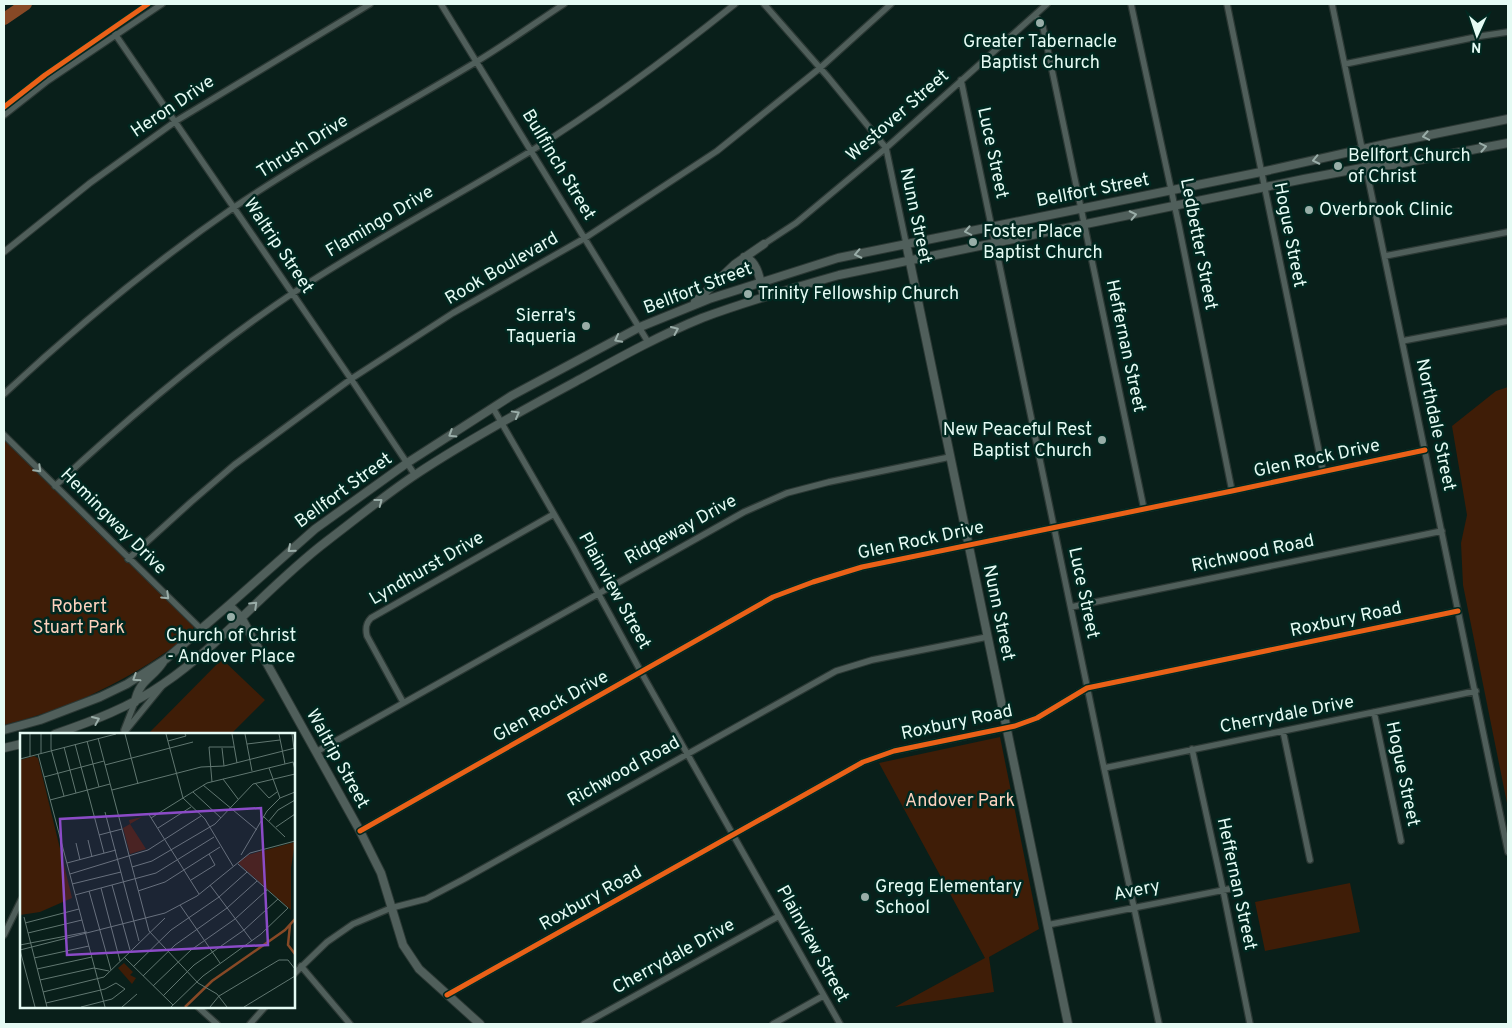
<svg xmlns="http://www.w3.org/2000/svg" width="1512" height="1028" viewBox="0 0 1512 1028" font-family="Overpass,sans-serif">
<rect width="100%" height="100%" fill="#091f1a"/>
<!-- green -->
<path fill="#3f1d07" d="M1508,387V808L1463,585L1461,543L1467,515L1452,426L1496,391Z
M4,437L194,627C190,636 177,644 169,650C118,686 64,710 4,725Z
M222,659L265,700L231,734H148Z
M1000,737L1039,929L989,957L994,992L895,1007L985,958L879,763Z
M1350,883L1360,932L1265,951L1255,902Z"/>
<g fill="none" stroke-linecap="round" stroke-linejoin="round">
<!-- river -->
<path stroke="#874926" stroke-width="12" d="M4,19L26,4"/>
<!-- street casing -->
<g stroke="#2b3834" stroke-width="8">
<path id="street" d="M441,4L648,342
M764,4L828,77L886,148L906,243
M1131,4L1179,226L1232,491
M1227,4L1323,471
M1332,4L1508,852
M1035,15L1043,27L1144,509
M115,34L351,379L415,475
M1345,64L1481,36L1508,32
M961,80L1104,768L1159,1024
M4,115L46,82L162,4
M764,244L796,223L886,148L1047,4
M4,252L90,183L176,121L370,4
M1385,256L1508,232
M1402,341L1508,321
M4,394C76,327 152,264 233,208C311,155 395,111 476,62C506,44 535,23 564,4
M493,408L573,547L641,672L840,1024
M4,435L201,629
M55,486C130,416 208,350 293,293C370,242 452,199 531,151C602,107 670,56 735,4
M128,559L191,502L234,465L351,379L453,313L585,238L717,151L820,68L891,4
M1071,607L1442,531
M403,702L367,636C365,628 366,623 371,618L554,514
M1374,712L1401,841
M124,730L135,702
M1283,731L1310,860
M123,734L163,685
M1192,749L1223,890L1250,1024
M316,752L744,512L787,493L829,482L950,457
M1104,768L1476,691
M360,831L773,597L813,582L862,567L1232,491L1425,450
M1047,925L1234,888
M4,935L21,900
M301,966L350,1024
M294,974L327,942L353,924L391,908L426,899L464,879L836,671L872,660L987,637
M447,995L863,762L894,751L1015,726L1037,718L1087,688L1458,611
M198,1007L217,1024
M250,1024L265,1007
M584,1024L779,916
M773,1024L823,996"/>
</g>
<!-- secondary casing -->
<g stroke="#2b3834" stroke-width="10">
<path id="secondary" d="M906,243L1068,1024
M744,257C759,261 760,282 764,296
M695,302L735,264L764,244
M229,605L241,617L360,831L381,873L403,945L419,969L480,1024
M135,702C139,680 152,679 163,662
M4,730L40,720L100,697L127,684L166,659L229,605L315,529L407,463L511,396L640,327L709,299L838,258L1261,172L1390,143L1508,119
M55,734C93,721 130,707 163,684C223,643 269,585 327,541C356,519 385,495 415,475C466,441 521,411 575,382C617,359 658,336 702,318C747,301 793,288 839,275L1304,179L1367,167L1392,165L1508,143
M4,748L21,744"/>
</g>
<!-- street -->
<use href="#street" stroke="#505f5b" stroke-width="5.5"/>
<!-- secondary -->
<use href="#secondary" stroke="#505f5b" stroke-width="8"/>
<!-- cycleway casing -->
<g stroke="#002820" stroke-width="8">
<path id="cycleway" d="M4,107L45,75L148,4
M360,831L773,597L813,582L862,567L1232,491L1425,450
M447,995L863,762L894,751L1015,726L1037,718L1087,688L1458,611"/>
</g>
<!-- cycleway -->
<use href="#cycleway" stroke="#ea6118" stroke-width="5"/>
</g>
<!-- one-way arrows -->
<defs><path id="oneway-chevron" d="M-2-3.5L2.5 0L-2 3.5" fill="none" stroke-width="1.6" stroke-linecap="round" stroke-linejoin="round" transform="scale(1.25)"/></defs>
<g stroke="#9aada8">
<use href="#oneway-chevron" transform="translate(1426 136) rotate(169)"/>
<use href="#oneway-chevron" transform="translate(1483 147) rotate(-11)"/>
<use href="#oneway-chevron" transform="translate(1316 160) rotate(168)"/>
<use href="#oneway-chevron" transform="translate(1133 215) rotate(-12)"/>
<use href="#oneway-chevron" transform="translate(968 231) rotate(169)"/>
<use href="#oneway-chevron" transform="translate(858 254) rotate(168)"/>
<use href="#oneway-chevron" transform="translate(675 330) rotate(-24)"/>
<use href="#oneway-chevron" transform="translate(618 339) rotate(152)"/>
<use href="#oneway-chevron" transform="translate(516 414) rotate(-29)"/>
<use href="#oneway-chevron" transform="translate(452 434) rotate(148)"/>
<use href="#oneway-chevron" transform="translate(38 469) rotate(45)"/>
<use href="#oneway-chevron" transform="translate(379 502) rotate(-37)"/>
<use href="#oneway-chevron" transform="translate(291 549) rotate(139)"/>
<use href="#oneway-chevron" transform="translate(166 596) rotate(44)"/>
<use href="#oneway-chevron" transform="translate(254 605) rotate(-44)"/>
<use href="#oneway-chevron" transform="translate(136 678) rotate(147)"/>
<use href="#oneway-chevron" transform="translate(96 720) rotate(-23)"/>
</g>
<!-- markers -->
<g fill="#98aea8" stroke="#002820" stroke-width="2">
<circle cx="1040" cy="23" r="5"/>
<circle cx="1338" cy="166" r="5"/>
<circle cx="1309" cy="210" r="5"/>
<circle cx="973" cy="242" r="5"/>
<circle cx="748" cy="294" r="5"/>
<circle cx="586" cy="326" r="5"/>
<circle cx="1102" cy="440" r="5"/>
<circle cx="231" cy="617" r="5"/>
<circle cx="865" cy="897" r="5"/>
</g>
<g text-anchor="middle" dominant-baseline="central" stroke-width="5" stroke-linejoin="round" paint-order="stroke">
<!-- poi labels -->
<g font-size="18" fill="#e5fbf4" stroke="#002820" text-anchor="start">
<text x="1040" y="42" text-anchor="middle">Greater Tabernacle<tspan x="1040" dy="21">Baptist Church</tspan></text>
<text x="1348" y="156">Bellfort Church<tspan x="1348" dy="21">of Christ</tspan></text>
<text x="1319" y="210">Overbrook Clinic</text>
<text x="983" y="232">Foster Place<tspan x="983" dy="21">Baptist Church</tspan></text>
<text x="758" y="294">Trinity Fellowship Church</text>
<text x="576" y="316" text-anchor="end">Sierra's<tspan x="576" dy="21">Taqueria</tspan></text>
<text x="1092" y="430" text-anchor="end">New Peaceful Rest<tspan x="1092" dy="21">Baptist Church</tspan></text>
<text x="231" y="636" text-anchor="middle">Church of Christ<tspan x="231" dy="21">- Andover Place</tspan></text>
<text x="875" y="887">Gregg Elementary<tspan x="875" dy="21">School</tspan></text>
</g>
<!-- street labels -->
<g font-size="18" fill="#e5fbf4" stroke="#002820">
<text transform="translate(173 107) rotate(-34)">Heron Drive</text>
<text transform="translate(898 116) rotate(-41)">Westover Street</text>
<text transform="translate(303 147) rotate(-32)">Thrush Drive</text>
<text transform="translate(992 153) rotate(78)">Luce Street</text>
<text transform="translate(558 165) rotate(59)">Bullfinch Street</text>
<text transform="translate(1093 191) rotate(-11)">Bellfort Street</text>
<text transform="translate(915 216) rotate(78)">Nunn Street</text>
<text transform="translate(380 222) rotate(-31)">Flamingo Drive</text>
<text transform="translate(1289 235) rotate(79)">Hogue Street</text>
<text transform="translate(1198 244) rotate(79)">Ledbetter Street</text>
<text transform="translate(278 246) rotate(56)">Waltrip Street</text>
<text transform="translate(502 269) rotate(-30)">Rook Boulevard</text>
<text transform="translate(698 289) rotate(-21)">Bellfort Street</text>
<text transform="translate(1125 346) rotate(78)">Heffernan Street</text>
<text transform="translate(1435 425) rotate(78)">Northdale Street</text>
<text transform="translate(1317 459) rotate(-12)">Glen Rock Drive</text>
<text transform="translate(344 491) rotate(-36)">Bellfort Street</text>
<text transform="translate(113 522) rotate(45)">Hemingway Drive</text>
<text transform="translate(681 530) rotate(-29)">Ridgeway Drive</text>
<text transform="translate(921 541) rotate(-12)">Glen Rock Drive</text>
<text transform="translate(1253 554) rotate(-12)">Richwood Road</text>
<text transform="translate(427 569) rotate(-30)">Lyndhurst Drive</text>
<text transform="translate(614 591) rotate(61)">Plainview Street</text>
<text transform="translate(1083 593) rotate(78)">Luce Street</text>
<text transform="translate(998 613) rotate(78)">Nunn Street</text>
<text transform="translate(1346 620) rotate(-12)">Roxbury Road</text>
<text transform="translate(551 707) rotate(-29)">Glen Rock Drive</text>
<text transform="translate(1287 715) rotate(-11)">Cherrydale Drive</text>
<text transform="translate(957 723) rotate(-12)">Roxbury Road</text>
<text transform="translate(337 759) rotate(61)">Waltrip Street</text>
<text transform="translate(624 772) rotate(-29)">Richwood Road</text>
<text transform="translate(1402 774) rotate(78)">Hogue Street</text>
<text transform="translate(1236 884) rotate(78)">Heffernan Street</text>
<text transform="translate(1137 891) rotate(-11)">Avery</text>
<text transform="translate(591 899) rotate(-29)">Roxbury Road</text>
<text transform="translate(812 944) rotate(61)">Plainview Street</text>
<text transform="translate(674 957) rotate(-29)">Cherrydale Drive</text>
</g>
<!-- park labels -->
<g font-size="18" fill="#fdd2be" stroke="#002820">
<text x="79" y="607">Robert<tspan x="79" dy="21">Stuart Park</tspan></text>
<text x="960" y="801">Andover Park</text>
</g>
</g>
<!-- overview -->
<g transform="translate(20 733)">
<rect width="275" height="275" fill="#091f1a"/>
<path d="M14,23L18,25L52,165L20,179L0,182V27ZM122,84L110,91L126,116L110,121L103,95L110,91L109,87ZM275,109L271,135V177L218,130L228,122ZM104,230L113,239L110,242L116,245L112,251L98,235Z" fill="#3f1d07"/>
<path fill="none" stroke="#874926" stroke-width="2.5" d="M270,192L268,212L275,221M165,274L192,248L265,197L275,186"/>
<path fill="none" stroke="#617771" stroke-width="1" d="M10,1V23M21,1V20M31,1V16L44,63M105,1L118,51M146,1L163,65L185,86L213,133M212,1L217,30M225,1L232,38M259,1L265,31M272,1L274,16M78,5L129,198L178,250L197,261L207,274M67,8L79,54M148,8L166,3L165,1M55,11L84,120M227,11L260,7M44,14L56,60M202,15L204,33M18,21L85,274M0,26L96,1M85,32L173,9M249,35L260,65M24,44L84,28M203,46L218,66M192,49L189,14H214M235,50L249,65L257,59M183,52L237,97M92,57L181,34L204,33L275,15M173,59L201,85M30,67L90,51M85,79L119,208M128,80L179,161M243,83L265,104M131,85L187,50L273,29L275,37M249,88L258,77L275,67M256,94L275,81M138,95L171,74M79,102L102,96M68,107L72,124M56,110L60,127M221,122L247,78L260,65L275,59M47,130L96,117M112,134L132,128L195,91L233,51L275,41M50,141L128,117L181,83M171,147L195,132L189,121M52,151L101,139M92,152L110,217M190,152L232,208M81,155L100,228M69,158L91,237M118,158L145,149L200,114M55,162L136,140L194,104M160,172L200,230M4,184L27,274M5,190L59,176M8,200L62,187M0,212L67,199M0,217L145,180L177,163L230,120L275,108M0,217L15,274M104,224L153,272M14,225L69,213M113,234L151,197L199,164L227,139M17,236L72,224M123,243L155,212L207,175L237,148M20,247L74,235L89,238M133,253L171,217L215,186L247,157M23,259L84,244L145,185M143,263L174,232L224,197L258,166M26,270L85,256L96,250L105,256L92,266L61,274M102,274L117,261M151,274L183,243L241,201L268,175L218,131M190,274L199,263L259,227H268L275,236M224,274L275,243"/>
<path fill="#8b4bc7" fill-opacity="0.15" stroke="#8b4bc7" stroke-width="2.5" d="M241,75L248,212L47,222L40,86Z"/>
<rect width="275" height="275" fill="none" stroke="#e5fbf4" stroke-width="2.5"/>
</g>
<!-- border -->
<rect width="1512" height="1028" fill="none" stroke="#e5fbf4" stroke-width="10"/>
<!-- north arrow -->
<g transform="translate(1477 35) rotate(183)" stroke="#002820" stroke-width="4" paint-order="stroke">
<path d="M0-4L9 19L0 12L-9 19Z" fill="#e5fbf4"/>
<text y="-8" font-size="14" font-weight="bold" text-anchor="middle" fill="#e5fbf4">N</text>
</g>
</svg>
